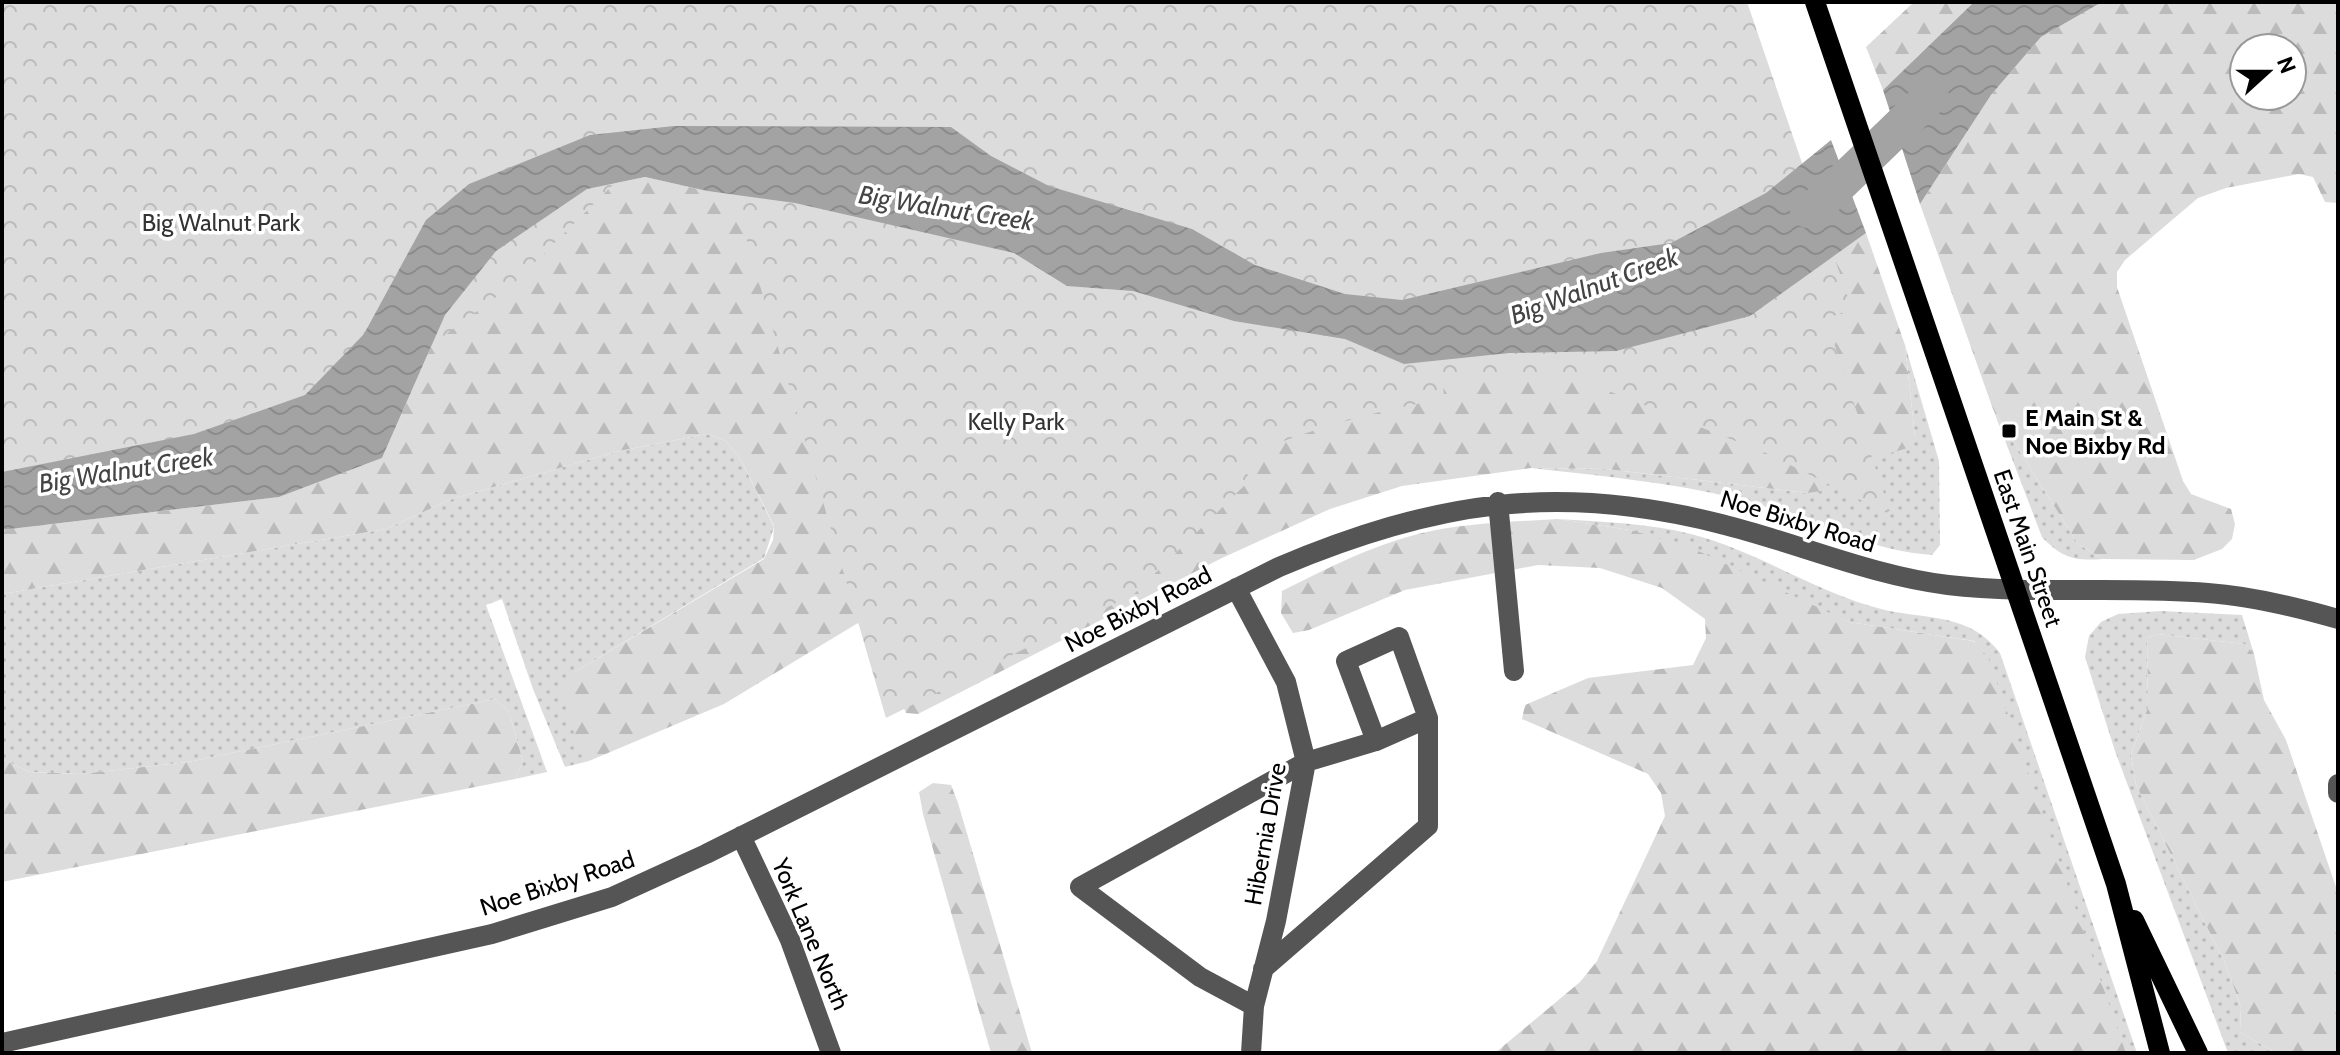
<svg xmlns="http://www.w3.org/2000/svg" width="2340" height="1055" viewBox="0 0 2340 1055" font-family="Cabin,sans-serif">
<defs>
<pattern id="grass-dots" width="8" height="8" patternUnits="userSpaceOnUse" patternTransform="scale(2)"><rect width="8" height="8" fill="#dcdcdc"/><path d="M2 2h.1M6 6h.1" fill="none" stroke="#bbb" stroke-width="1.8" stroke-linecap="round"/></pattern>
<pattern id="forest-firs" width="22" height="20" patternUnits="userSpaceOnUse" patternTransform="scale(2)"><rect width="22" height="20" fill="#dcdcdc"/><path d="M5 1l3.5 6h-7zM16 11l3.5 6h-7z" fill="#bbb"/></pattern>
<pattern id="park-crowns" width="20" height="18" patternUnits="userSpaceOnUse" patternTransform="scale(2)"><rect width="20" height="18" fill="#dcdcdc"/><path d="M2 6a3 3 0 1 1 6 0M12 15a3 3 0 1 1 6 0" fill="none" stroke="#bbb"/></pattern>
<pattern id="water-waves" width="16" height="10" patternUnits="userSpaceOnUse" patternTransform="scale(2)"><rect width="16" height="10" fill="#a3a3a3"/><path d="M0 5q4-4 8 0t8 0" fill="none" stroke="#8b8b8b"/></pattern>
</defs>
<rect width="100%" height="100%" fill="#fff"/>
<!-- grass -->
<path fill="url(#grass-dots)" d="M1905,345L1939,461L1940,545L1932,555C1864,550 1803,515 1738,499C1670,482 1600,476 1531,468L1606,469L1807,493L1842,467L1915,437Z
M1993,409L2078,544L2103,559C2074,561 2062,558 2042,537Z
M707,434L726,441L741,460L774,527L764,558L573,673L581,754L589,761L565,767L533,689L502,599L486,605L547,772L515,779L523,761L509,712L495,699L188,762L80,774L30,772L2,759V594L386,529L452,499L619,451Z
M1558,519C1602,522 1648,523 1691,534C1758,551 1818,594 1885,610C1930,620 1969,613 2000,653L2137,1053H2126L1974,641L1849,622L1630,530Z
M2161,611L2242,615L2254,654L2245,644L2157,634L2147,638L2148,707L2131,755L2136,785L2225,963L2241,1007L2240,1032L2276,1053H2228L2115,751L2085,657L2089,636L2101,622L2118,614Z"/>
<!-- forest -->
<path fill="url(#forest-firs)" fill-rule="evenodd" d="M1914,2H1974L1883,90L1866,47Z
M2102,2H2338V203L2325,202L2313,177L2299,174L2226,188L2198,198L2125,260L2117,272V287L2183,481L2191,494L2231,509L2235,524L2232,539L2222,549L2194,560L2103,559L2078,544L1993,409L1920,204L1991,95L2041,37ZM2244,48H2292V96H2244Z
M645,177L707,191L795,203L1750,316L1866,233L1905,345L1915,437L1911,447L1842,467L1821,491L1807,493L1606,469L1531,468L1402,486L1330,509L1222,558L918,714L906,713L869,628L858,623L724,704L589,761L581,755L562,692L573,673L764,559L773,540L774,526L741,460L726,441L707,434L619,451L452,499L386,529L2,594V530L279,497L382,458L445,315L587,189Z
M1558,519L1630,530L1690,547L1849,622L1973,641L1988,657L2126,1053H1495L1580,982L1597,961L1665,816L1661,793L1648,774L1522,719L1525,705L1588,678L1693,665L1706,638L1705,619L1662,588L1600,568L1538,565L1405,590L1309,630L1293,633L1281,613L1282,591C1326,569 1370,546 1418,534C1463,523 1511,522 1558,519Z
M2157,634L2245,644L2254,654L2264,700L2286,740L2338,893V1053H2276L2240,1032L2241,1007L2225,963L2136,785L2131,755L2148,707L2147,638Z
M495,699L509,712L523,761L515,779L2,882V759L30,772L80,774L188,762Z
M933,783L951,785L958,803L1032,1053H991L923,814L919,792Z"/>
<!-- park -->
<path fill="url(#park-crowns)" d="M2,2H1747L1852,309L1826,319L1891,515L1766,453L1606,390V377L1546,374L1443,381L1444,399C1372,411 1308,430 1240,458L1250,480L1134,594L886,718L728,176L633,165L511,286L348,407L2,489Z"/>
<!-- water -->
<path fill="url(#water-waves)" d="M1974,2H2102L2041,37L1991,95L1920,204L1883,90Z
M674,126L951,127L991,156L1049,186L1192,229L1255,265L1345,294L1402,300L1601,253L1671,243L1766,193L1831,140L1866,233L1750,316L1616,351L1509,353L1404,364L1345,339L1234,321L1133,291L1067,286L1014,253L795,203L707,191L645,177L587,189L496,251L445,315L382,458L279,497L2,530V472L194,434L305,395L364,334L426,220L469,184L590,135Z"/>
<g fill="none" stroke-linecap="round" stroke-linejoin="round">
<!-- river -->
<path stroke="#a3a3a3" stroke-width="36" d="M1808,210L1817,206L1931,96"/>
<!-- minor -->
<path stroke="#555" stroke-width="20" d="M1498,502L1514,671
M1236,588L1286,682L1306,762L1276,921L1254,1006L1251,1053
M1376,741L1428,718
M2338,784V793
M741,836L790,940L831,1053
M1254,1006L1200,977L1080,887L1306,762L1376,741L1346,661L1399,637L1428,718V826L1263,969
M2,1043L492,934L612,897L706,854L1279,567C1433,502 1556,482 1721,524C1798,543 1869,575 1948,585C2034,595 2122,586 2208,593C2252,596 2296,607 2338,619"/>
<!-- major -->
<path stroke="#000" stroke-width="20" d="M1815,2L2116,884L2160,1053
M2134,920L2198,1053"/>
</g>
<!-- markers -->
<rect fill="#000" stroke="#fff" stroke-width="3" x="2001" y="423" width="16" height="16" rx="4"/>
<g text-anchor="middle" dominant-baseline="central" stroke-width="7" stroke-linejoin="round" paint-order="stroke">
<!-- park labels -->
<g font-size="24" fill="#333" stroke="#fff">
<text x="221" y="222">Big Walnut Park</text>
<text x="1016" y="421">Kelly Park</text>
</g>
<!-- poi labels -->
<g font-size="24" font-weight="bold" fill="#000" stroke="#fff" text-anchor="start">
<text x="2025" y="417">E Main St &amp;<tspan x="2025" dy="28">Noe Bixby Rd</tspan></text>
</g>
<!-- street labels -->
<g font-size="24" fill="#000" stroke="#fff">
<text transform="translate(1798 521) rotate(17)">Noe Bixby Road</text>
<text transform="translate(2028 548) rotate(71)">East Main Street</text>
<text transform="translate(1138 609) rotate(-27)">Noe Bixby Road</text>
<text transform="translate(1265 834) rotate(-80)">Hibernia Drive</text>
<text transform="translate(557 883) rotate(-18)">Noe Bixby Road</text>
<text transform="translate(811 934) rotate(67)">York Lane North</text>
</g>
<!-- water labels -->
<g font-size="26" font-style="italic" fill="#444" stroke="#fff">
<text transform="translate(946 208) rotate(9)">Big Walnut Creek</text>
<text transform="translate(1594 286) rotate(-20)">Big Walnut Creek</text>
<text transform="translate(126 470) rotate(-9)">Big Walnut Creek</text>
</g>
</g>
<!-- border -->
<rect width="2340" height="1055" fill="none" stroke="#000000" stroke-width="8"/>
<!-- north arrow -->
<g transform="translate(2268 72) rotate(69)"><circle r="38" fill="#ffffff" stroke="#999999" stroke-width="2"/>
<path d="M0-6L14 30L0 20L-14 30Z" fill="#000000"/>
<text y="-12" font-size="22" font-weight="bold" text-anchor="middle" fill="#000000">N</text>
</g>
</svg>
